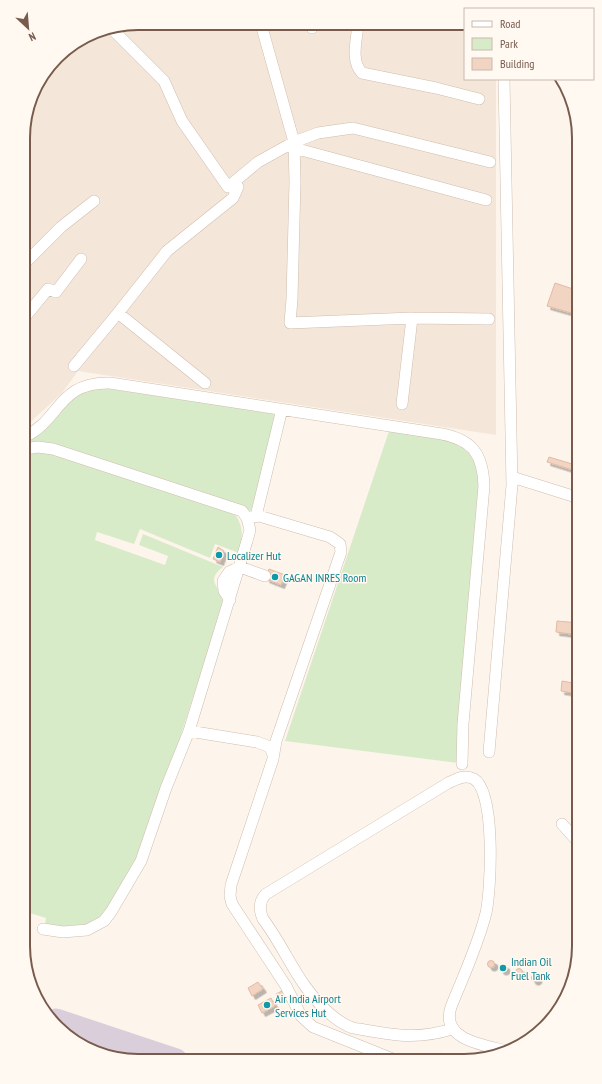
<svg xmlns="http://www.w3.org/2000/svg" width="602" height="1084" viewBox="0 0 602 1084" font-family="'PT Sans Narrow',sans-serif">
<defs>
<filter id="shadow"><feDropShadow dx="3.5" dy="3.5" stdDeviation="0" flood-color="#0004"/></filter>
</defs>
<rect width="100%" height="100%" fill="#fdf5eb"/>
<!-- residential -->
<path fill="#f4e7d9" d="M138,23L465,25V79H496V435L78,371L62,393L24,428V124L35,87L62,52L94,32Z"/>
<!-- green -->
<path fill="#d8ebc9" d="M97,387L277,414L251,511L50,445L24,446V439L75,396Z
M389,431C425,437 475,433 479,479L459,725L458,763L285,741Z
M38,450L234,513C244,526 243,538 239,553L215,544L210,558L140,529L134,544L97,532L95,540L165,565L168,556L139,545L143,534L223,567C203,582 223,587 223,604L151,828L122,888L98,921L79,930L45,925L46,918L23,911L24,452Z"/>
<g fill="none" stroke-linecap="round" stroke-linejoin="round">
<!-- taxiway -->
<path stroke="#daceda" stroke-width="23" d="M56,1020L176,1060"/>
</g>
<!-- building -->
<path fill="#f2d4c3" stroke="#e4b9a3" filter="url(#shadow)" d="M555,283L579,291V303L575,314L547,306Z
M549,457L579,466V472L547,462Z
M218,547L224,551L220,562L213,559Z
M269,569L285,575L281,585L266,579Z
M557,621L579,623V635L556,632Z
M562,681L579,684V694L561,691Z
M487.5 964a3.5 3.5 0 1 1 7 0a3.5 3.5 0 1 1-7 0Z
M499.5 968a3.5 3.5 0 1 1 7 0a3.5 3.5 0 1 1-7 0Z
M515.5 972a3.5 3.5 0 1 1 7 0a3.5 3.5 0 1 1-7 0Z
M531.5 978a3.5 3.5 0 1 1 7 0a3.5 3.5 0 1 1-7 0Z
M258,982L263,989L252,996L248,988Z
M284,990L287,995L279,999L276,994Z
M271,998L275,1006L262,1013L258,1005Z
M441,1053L463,1061H438Z"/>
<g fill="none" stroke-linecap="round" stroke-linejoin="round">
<!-- minor casing -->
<g stroke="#cfbdaf" stroke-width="12">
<path id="minor" d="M261,24L294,142L295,182L292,299L290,323L412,318L489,319
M312,24V28
M358,24C357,40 350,60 362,73L436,88L479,99
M111,28L164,81L182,121L228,187
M294,148L486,200
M24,264L61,227L94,201
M118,313L167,251L233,198L238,187H228L258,162L294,142L318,133L353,128L490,162
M24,316L25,317L48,289L56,292L81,259
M74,366L118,313L205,383
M402,404L412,318
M24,437C61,420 57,382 110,383L442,434C473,440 483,455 484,486L463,724L462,764
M24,449L38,447L53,449L242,511L247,518L259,516L330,537L340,544L341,552L276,741L273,759L231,885L230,896L232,904L286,986L301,1016L313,1027L398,1061
M512,477L579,498
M256,516L282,409
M230,600L224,591L223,581L229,572L240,567L265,576
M189,731L247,541L250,530L247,518
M489,752L512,485L504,79
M562,824L579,843
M43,929L63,932L87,930L104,921L111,912L141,861L166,788L189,731L257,742L270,747L273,755
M452,1029C420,1039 398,1036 365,1030C361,1029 357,1029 353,1028C335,1022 316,1002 305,986C290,965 279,940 263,919C259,910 259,901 266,894L448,783C457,779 465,774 474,779C496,792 491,890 486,913C478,945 463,977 451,1007C440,1040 484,1045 507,1051"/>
</g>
<!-- minor -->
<use href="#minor" stroke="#fff" stroke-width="11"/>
</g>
<!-- markers -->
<g fill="#0f9aa8" stroke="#fff9f2" stroke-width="1.5">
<circle cx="219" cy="555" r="4"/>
<circle cx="275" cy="577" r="4"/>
<circle cx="503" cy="968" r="4"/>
<circle cx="267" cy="1005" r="4"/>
</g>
<g text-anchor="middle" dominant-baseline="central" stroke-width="3" stroke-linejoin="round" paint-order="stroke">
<!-- culture labels -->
<g font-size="12" fill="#0d838f" stroke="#fff9f2" text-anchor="start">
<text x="227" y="555">Localizer Hut</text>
<text x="283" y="577">GAGAN INRES Room</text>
<text x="511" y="961">Indian Oil<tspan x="511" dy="14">Fuel Tank</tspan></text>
<text x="275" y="998">Air India Airport<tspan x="275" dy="14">Services Hut</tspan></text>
</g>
</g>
<!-- crop -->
<path d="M0 0H602V1084H0ZM138 30H464A108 108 0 0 1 572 138V946A108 108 0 0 1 464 1054H138A108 108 0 0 1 30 946V138A108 108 0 0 1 138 30Z" fill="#fff9f2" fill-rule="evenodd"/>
<path fill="none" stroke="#785b4d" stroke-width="2" d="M138 30H464A108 108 0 0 1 572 138V946A108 108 0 0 1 464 1054H138A108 108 0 0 1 30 946V138A108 108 0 0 1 138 30Z"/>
<!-- legend -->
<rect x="464" y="8" width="130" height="72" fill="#fff9f2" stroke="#c9bab0"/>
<rect x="472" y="21" width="20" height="6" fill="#ffffff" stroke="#c9bab0"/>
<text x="500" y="28" font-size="12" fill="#785b4d">Road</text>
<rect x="472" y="38" width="20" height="12" fill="#d8ebc9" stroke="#c9bab0"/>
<text x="500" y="48" font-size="12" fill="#785b4d">Park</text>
<rect x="472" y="58" width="20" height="12" fill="#f2d4c3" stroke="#c9bab0"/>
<text x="500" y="68" font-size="12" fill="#785b4d">Building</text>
<!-- north arrow -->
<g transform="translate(28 28) rotate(154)" stroke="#fff9f2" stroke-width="3" paint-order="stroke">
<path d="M0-3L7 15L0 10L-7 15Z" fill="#785b4d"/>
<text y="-6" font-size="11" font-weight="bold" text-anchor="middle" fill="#785b4d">N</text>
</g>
</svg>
